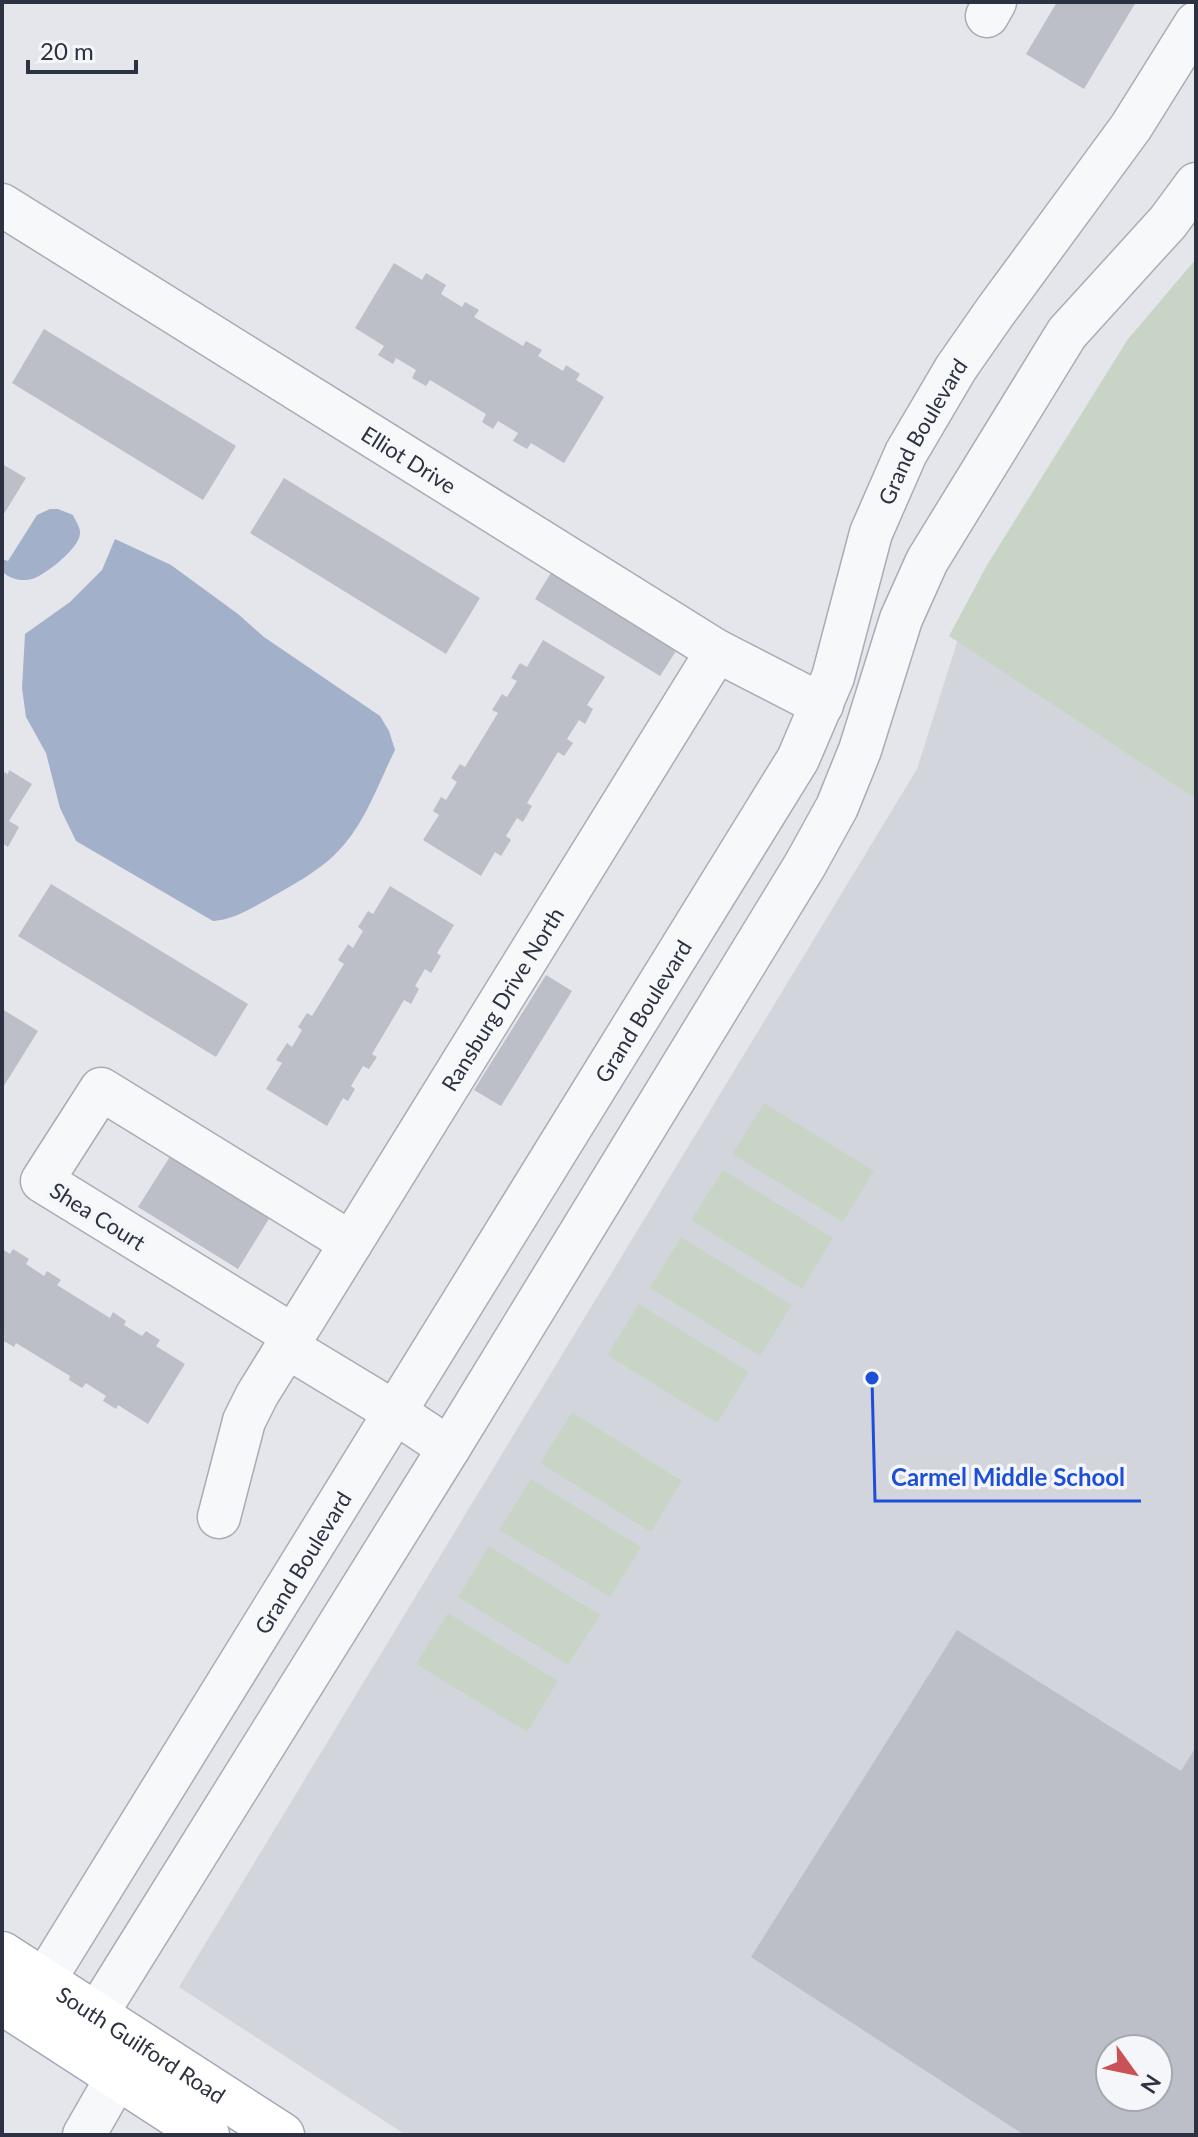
<svg xmlns="http://www.w3.org/2000/svg" width="1198" height="2137" viewBox="0 0 1198 2137" font-family="Lato,sans-serif">
<rect width="100%" height="100%" fill="#e5e6eb"/>
<!-- built -->
<path fill="#d3d5dd" fill-rule="evenodd" d="M1196,268V2135H406L179,1987L917,769L965,617ZM1110,2049H1158V2097H1110Z"/>
<!-- green -->
<path fill="#c8d5c6" d="M1196,259V799L949,636L987,565L1128,339Z
M764,1103L874,1171L843,1222L732,1154Z
M723,1170L833,1238L802,1289L691,1220Z
M681,1237L792,1305L760,1356L650,1288Z
M639,1304L749,1372L717,1423L607,1355Z
M572,1412L682,1481L651,1532L540,1463Z
M531,1479L641,1547L610,1597L499,1530Z
M489,1546L600,1615L568,1665L458,1597Z
M448,1613L558,1681L527,1732L416,1664Z"/>
<!-- water -->
<path fill="#a2b0c9" d="M50,509H58L73,515C75,520 80,527 80,532C81,547 49,571 37,577C26,583 10,580 2,571V559L8,561L37,515Z
M115,539L171,565L238,614L264,637L380,716L389,731L395,750C379,782 366,821 341,848C323,869 294,884 270,898C251,908 235,919 213,921L76,841L60,808L46,753L26,717L22,688L25,634L70,602L102,570Z"/>
<!-- building -->
<path fill="#bcbfc8" fill-rule="evenodd" d="M1057,2H1136L1084,89L1026,54Z
M394,263L422,280L426,273L446,285L441,294L462,307L465,302L479,310L474,317L523,346L526,341L542,350L538,356L563,371L566,365L580,374L576,380L604,397L564,463L531,443L527,449L513,441L518,433L498,421L493,429L482,422L486,414L430,380L426,386L412,378L416,370L396,358L393,364L378,355L384,346L355,328Z
M44,329L236,446L203,500L12,383Z
M2,464L26,478L2,517Z
M284,478L480,598L446,654L250,533Z
M552,571L678,648L660,676L535,599Z
M543,640L605,677L587,705L593,709L585,724L579,720L567,739L573,743L564,756L558,752L527,803L532,806L523,822L517,818L506,836L511,840L501,856L495,852L481,876L423,840L439,815L433,811L441,797L446,800L457,782L451,778L460,764L465,767L498,713L492,710L502,694L507,697L517,681L511,678L520,663L527,667Z
M9,770L32,784L9,821L19,827L8,847L2,843V771L8,774Z
M51,884L248,1004L216,1057L18,936Z
M390,886L454,925L437,953L441,956L431,973L425,969L415,986L419,989L411,1004L404,1000L372,1054L377,1057L369,1069L363,1066L351,1086L355,1089L348,1101L343,1098L327,1126L266,1089L282,1063L276,1060L287,1043L292,1047L302,1030L298,1027L307,1013L312,1016L344,964L338,960L348,944L353,948L363,931L358,927L368,911L373,914Z
M546,975L572,991L501,1106L474,1090Z
M2,1009L38,1031L2,1089Z
M171,1155L270,1217L238,1269L138,1207Z
M2,1249L10,1254L13,1249L29,1259L26,1264L44,1276L47,1271L61,1280L57,1285L110,1318L113,1312L126,1321L124,1325L142,1336L146,1331L160,1340L156,1346L185,1364L148,1424L118,1405L116,1409L103,1401L106,1396L86,1383L82,1388L69,1380L70,1376L16,1343L14,1347L2,1340L5,1336L2,1334Z
M957,1630L1181,1771L1196,1747V2135H1024L751,1957ZM1110,2049H1158V2097H1110Z"/>
<g fill="none" stroke-linecap="round" stroke-linejoin="round">
<!-- minor casing -->
<g stroke="#aaacb5" stroke-width="45">
<g id="minor">
<path d="M987,16L995,2"/>
<path id="s1" d="M2,205L717,651L822,705"/>
<path d="M294,1336L42,1181L101,1089L351,1243"/>
<path d="M287,1347L396,1413L449,1448"/>
<path id="s2" d="M219,1517L244,1421L257,1395L717,651"/>
<path id="s3" d="M26,2010L798,759L833,677L871,533L906,453L956,368L995,312L1131,127L1196,23"/>
<path d="M78,2044L449,1448L805,865L837,807L860,750L901,619L927,561L1067,333L1168,222L1196,184"/>
<path d="M84,2135L135,2046"/>
</g>
</g>
<!-- major casing -->
<g stroke="#a4a9b7" stroke-width="47">
<g id="major">
<path id="s4" d="M2,1954L282,2135"/>
<path d="M2,2002L207,2135"/>
</g>
</g>
<!-- minor -->
<use href="#minor" stroke="#f7f8fa" stroke-width="42"/>
<!-- major -->
<use href="#major" stroke="#fff" stroke-width="44"/>
</g>
<g text-anchor="middle" dominant-baseline="central" stroke-width="7" stroke-linejoin="round" paint-order="stroke">
<!-- street labels -->
<g font-size="22" fill="#2d3243" stroke="#f4f6f9">
<text stroke="none"><textPath href="#s3" startOffset="1822">Grand Boulevard</textPath></text>
<text stroke="none"><textPath href="#s1" startOffset="480">Elliot Drive</textPath></text>
<text stroke="none"><textPath href="#s2" startOffset="594">Ransburg Drive North</textPath></text>
<text stroke="none"><textPath href="#s3" startOffset="1174">Grand Boulevard</textPath></text>
<text transform="translate(98 1216) rotate(32)">Shea Court</text>
<text stroke="none"><textPath href="#s3" startOffset="526">Grand Boulevard</textPath></text>
<text stroke="none"><textPath href="#s4" startOffset="166">South Guilford Road</textPath></text>
</g>
</g>
<!-- callouts -->
<path fill="none" stroke="#1d4ed8" stroke-width="3" d="M872 1378L875 1501H1141"/>
<circle fill="#1d4ed8" stroke="#f4f6f9" stroke-width="3" cx="872" cy="1378" r="8"/>
<g font-size="24" text-anchor="middle" font-weight="bold" fill="#1d4ed8" stroke="#f4f6f9" stroke-width="7" stroke-linejoin="round" paint-order="stroke">
<text x="1008" y="1486">Carmel Middle School</text>
</g>
<!-- border -->
<rect width="1198" height="2137" fill="none" stroke="#2d3243" stroke-width="8"/>
<!-- north arrow -->
<g transform="translate(1134 2073) rotate(123)"><circle r="38" fill="#f4f6f9" stroke="#a4a8b0" stroke-width="2"/>
<path d="M0-6L14 30L0 20L-14 30Z" fill="#c85255"/>
<text y="-12" font-size="22" font-weight="bold" text-anchor="middle" fill="#2d3243">N</text>
</g>
<!-- scale -->
<path d="M28 60v12h108v-12" fill="none" stroke="#2d3243" stroke-width="4"/>
<text x="40" y="60" font-size="24" fill="#2d3243" stroke="#f4f6f9" stroke-width="6" paint-order="stroke">20 m</text>
</svg>
